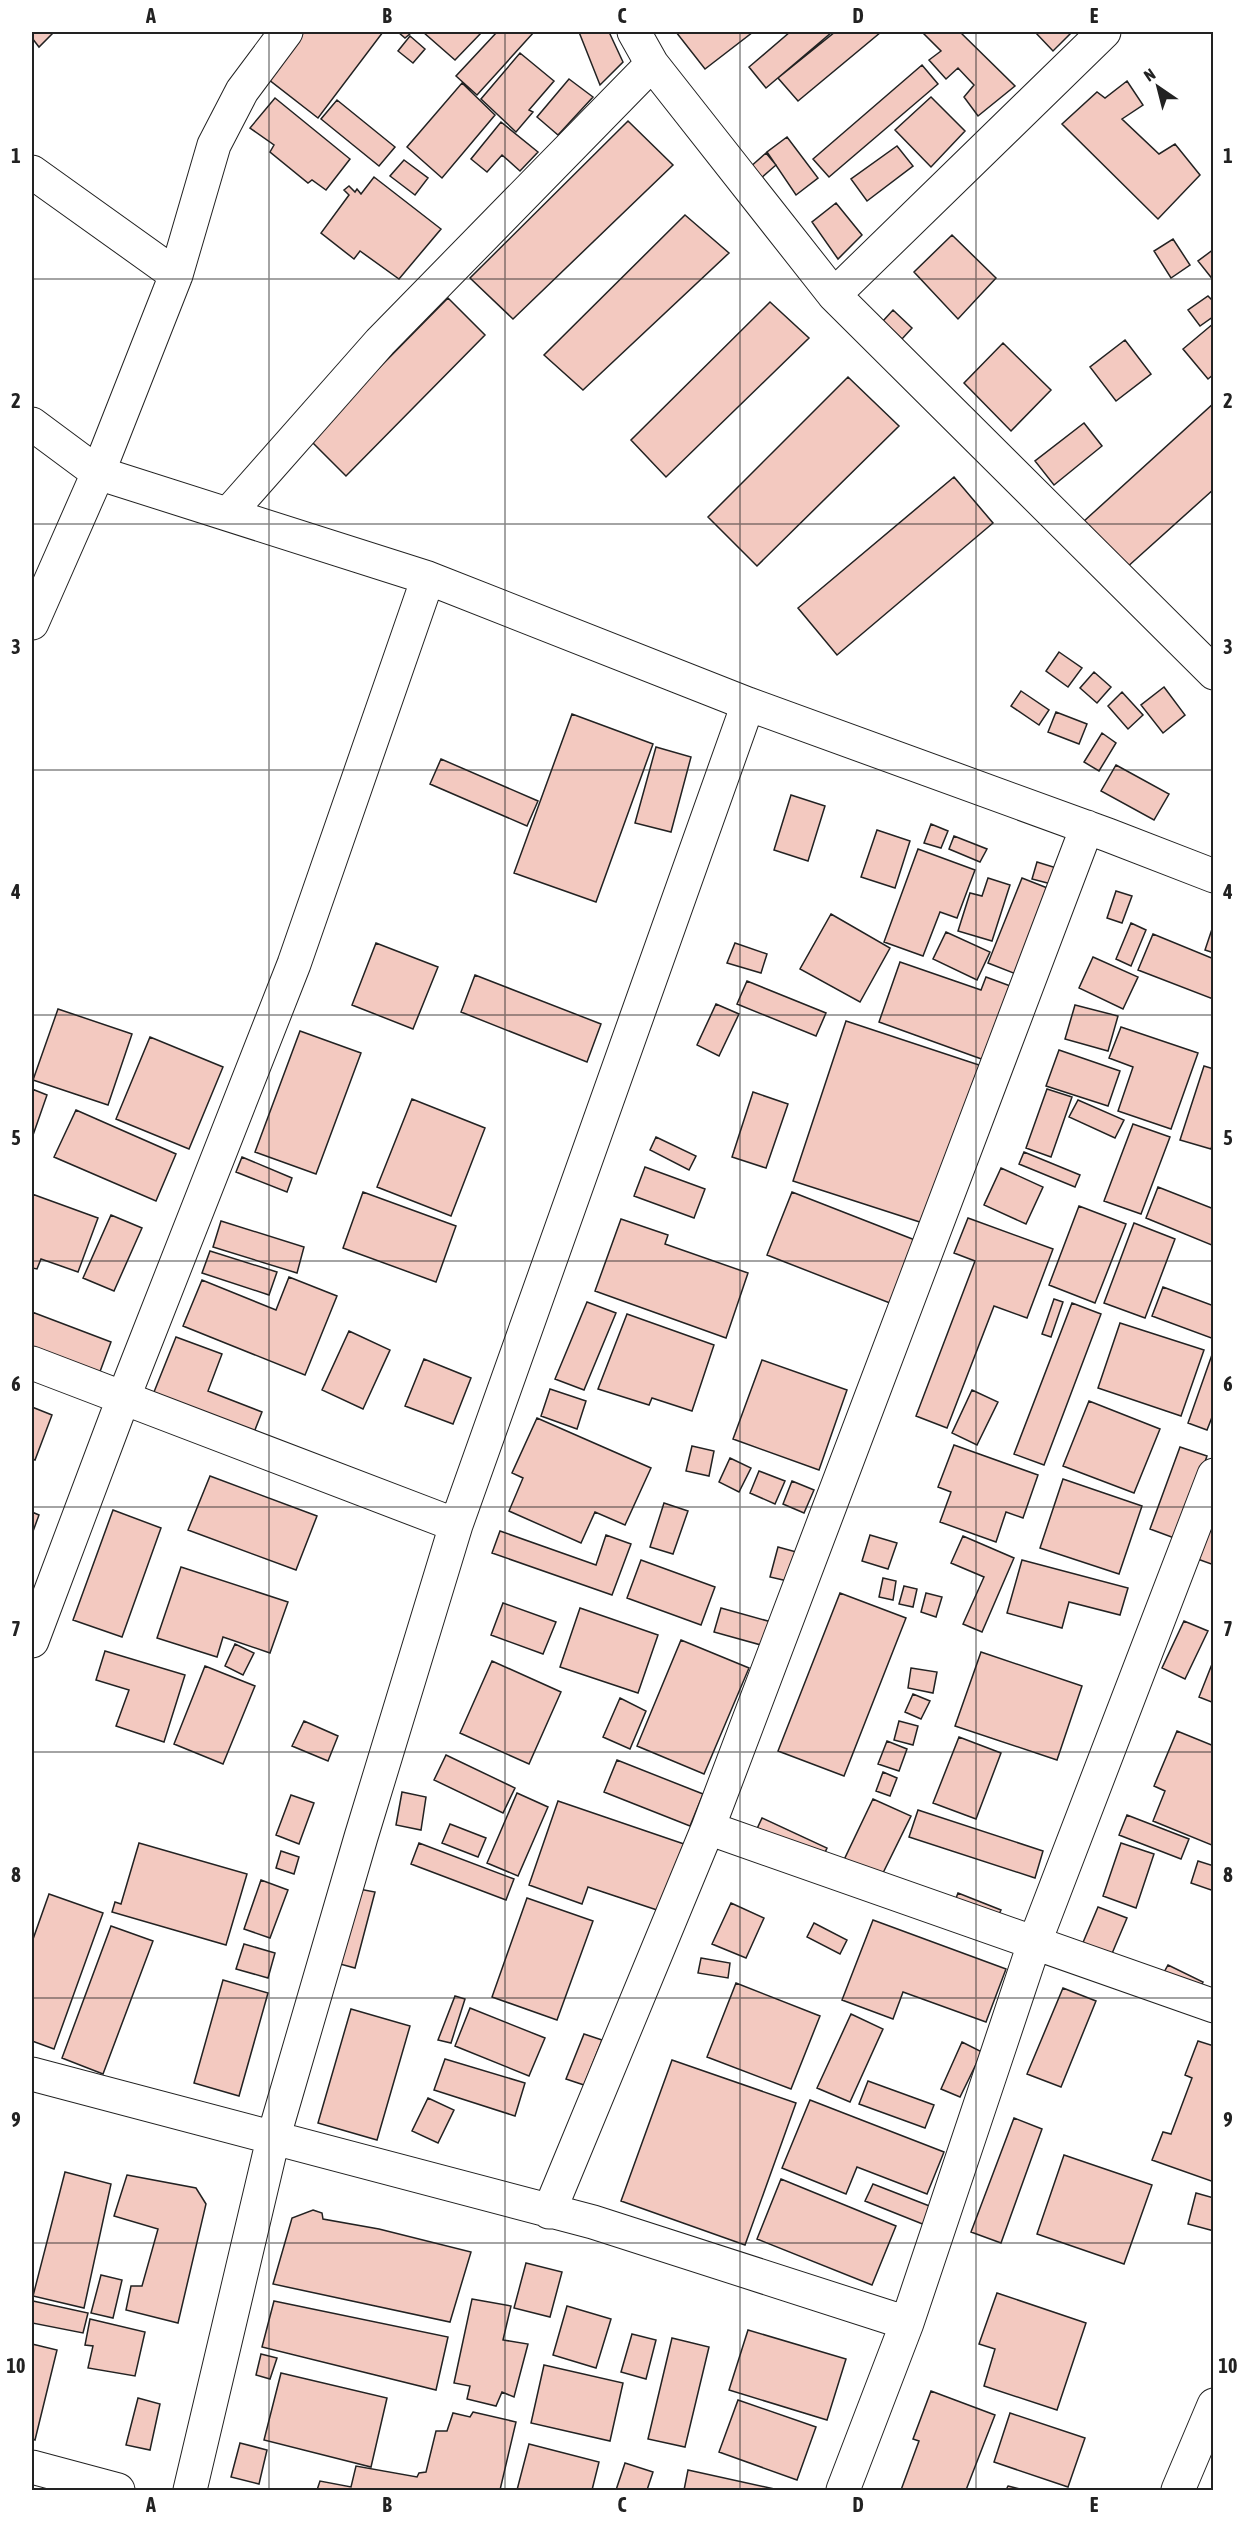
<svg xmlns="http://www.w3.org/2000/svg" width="1245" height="2522" viewBox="0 0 1245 2522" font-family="'Asap Condensed',sans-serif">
<rect width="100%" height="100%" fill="#fff"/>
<!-- building -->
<path fill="#f3c9c0" stroke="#222" stroke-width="1.5" d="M32,32H54L39,47L32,38Z
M304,32H383L318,118L268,79Z
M398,32H409L411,33L405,38Z
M423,32H482L455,60Z
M497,32H534L477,95L456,76Z
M579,32H609L623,62L600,85Z
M676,32H753L705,69Z
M790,32H832L766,88L749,67Z
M835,32H881L798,101L778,78Z
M922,32H960L1015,86L978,116L964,97L974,85L958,68L946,79L929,60L941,51Z
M1035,32H1072L1053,51Z
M410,36L425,49L413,63L398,51Z
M520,53L554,81L529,110L533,112L516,132L481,99Z
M922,65L938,84L829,177L813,159Z
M569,79L593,97L558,135L537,117Z
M1127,81L1143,105L1122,119L1159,154L1175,144L1200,175L1158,219L1062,124L1097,92L1105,98Z
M462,83L495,115L442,178L407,147Z
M931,97L965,131L931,167L895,130Z
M275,98L350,159L326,190L312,180L308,183L270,152L274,145L250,128Z
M337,100L395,147L379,166L321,119Z
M628,121L673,165L513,319L470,278Z
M501,122L538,152L520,171L502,155L487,172L471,159Z
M787,137L818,178L796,195L767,152Z
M897,146L913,166L867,201L851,179Z
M766,153L776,165L759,180L749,168Z
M404,160L428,178L415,195L390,176Z
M374,177L441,229L399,279L360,251L354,259L321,233L349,195L344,190L349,186L355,192L357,189L361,194Z
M836,203L862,235L838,259L812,222Z
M685,215L729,253L583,390L544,355Z
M952,235L996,278L958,319L914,272Z
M1173,239L1190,265L1171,278L1154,251Z
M1214,249V281L1198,261Z
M1208,296L1214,302V316L1200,326L1188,310Z
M448,298L485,335L346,476L309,439Z
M770,302L809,338L666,477L631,440Z
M893,310L912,328L902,339L883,321Z
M1214,323V374L1208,379L1183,349Z
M1125,340L1151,374L1116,401L1090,367Z
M1003,343L1051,390L1011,431L964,383Z
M848,377L899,426L757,566L708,517Z
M1214,403V489L1125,569L1083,522Z
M1084,423L1102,446L1054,485L1035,461Z
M954,477L993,523L837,655L798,608Z
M1059,652L1082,668L1068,687L1046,671Z
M1094,672L1111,687L1097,703L1080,688Z
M1164,687L1185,715L1163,733L1141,705Z
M1021,691L1049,710L1039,725L1011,706Z
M1122,692L1143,715L1128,729L1108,706Z
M1056,712L1087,724L1079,744L1048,732Z
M572,714L653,744L596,902L514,873Z
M1102,733L1116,743L1099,771L1084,762Z
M656,747L691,757L671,832L635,823Z
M441,759L538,801L527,826L430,784Z
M1116,765L1169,794L1154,820L1101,791Z
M791,795L825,806L808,861L774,850Z
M931,824L948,831L941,848L924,843Z
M877,830L910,841L895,888L861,877Z
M954,836L987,849L980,862L949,849Z
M918,849L975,870L957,918L940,912L923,956L884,942Z
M1037,862L1063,870L1059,886L1032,879Z
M988,878L1010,885L992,941L958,931L970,893L982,896Z
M1022,878L1055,891L1021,976L988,963Z
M1116,891L1132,896L1122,923L1107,918Z
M831,914L890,948L860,1002L800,969Z
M1131,923L1146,930L1131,966L1116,959Z
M1212,929L1214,930V953L1205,950Z
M946,932L990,952L977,980L933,959Z
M1153,934L1214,959L1213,999L1138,970Z
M376,943L438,967L413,1029L352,1005Z
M735,943L767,954L761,973L727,963Z
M1093,957L1138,977L1123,1009L1079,988Z
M900,962L981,990L986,977L1013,987L987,1061L879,1022Z
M475,975L601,1024L587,1062L461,1012Z
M747,981L826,1013L816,1036L737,1004Z
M716,1004L739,1014L719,1056L697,1045Z
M1075,1005L1118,1016L1108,1051L1065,1039Z
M58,1009L132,1034L108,1105L33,1080Z
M846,1021L982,1066L929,1225L793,1181Z
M1121,1027L1198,1053L1171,1129L1118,1111L1133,1067L1109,1058Z
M300,1031L361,1053L316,1174L255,1152Z
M150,1037L223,1067L189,1149L116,1119Z
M1059,1050L1120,1071L1108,1106L1046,1086Z
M1204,1066L1214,1069V1139L1211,1149L1180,1140Z
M32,1089L47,1095L32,1138Z
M1047,1089L1072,1097L1051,1157L1026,1148Z
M753,1092L788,1104L766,1168L732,1157Z
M412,1099L485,1128L451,1216L377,1187Z
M1078,1100L1124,1120L1115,1138L1069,1117Z
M76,1110L176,1154L156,1201L54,1157Z
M1133,1124L1170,1137L1141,1214L1104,1201Z
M656,1137L696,1156L689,1170L650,1150Z
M1024,1152L1080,1175L1075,1187L1019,1164Z
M242,1157L292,1178L287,1192L236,1172Z
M645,1167L705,1189L694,1218L634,1196Z
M1001,1168L1043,1187L1026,1224L984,1205Z
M1158,1187L1214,1209V1246L1146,1218Z
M363,1192L456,1226L436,1282L343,1248Z
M792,1192L920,1242L895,1305L767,1255Z
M32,1194L98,1218L78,1272L41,1259L37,1269L32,1268Z
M1079,1206L1126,1224L1095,1303L1049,1285Z
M111,1215L142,1228L114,1291L83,1278Z
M968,1218L1053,1249L1027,1318L994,1306L947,1428L916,1416L975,1261L954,1253Z
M621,1219L668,1235L665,1244L748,1273L726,1338L595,1291Z
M221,1221L304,1247L297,1273L213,1247Z
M1134,1223L1175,1239L1145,1318L1104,1303Z
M210,1251L277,1272L269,1295L202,1273Z
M289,1277L337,1296L305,1375L183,1326L202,1280L276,1310Z
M1163,1287L1214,1306V1339L1152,1316Z
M1054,1299L1063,1302L1051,1337L1042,1334Z
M587,1302L616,1313L584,1390L555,1379Z
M1072,1303L1101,1314L1044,1465L1014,1454Z
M32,1312L111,1342L98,1377L32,1353Z
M627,1314L714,1345L692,1411L652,1398L649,1405L598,1389Z
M1120,1323L1204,1350L1181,1416L1098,1388Z
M349,1331L390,1350L363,1409L322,1390Z
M176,1337L222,1354L208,1391L262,1412L251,1440L150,1402Z
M1214,1349V1412L1207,1430L1188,1423Z
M424,1359L471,1378L453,1424L405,1406Z
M762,1360L847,1390L819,1470L733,1439Z
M550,1389L586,1401L577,1429L541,1416Z
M972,1390L998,1402L977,1445L952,1433Z
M1089,1401L1160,1429L1134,1493L1063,1466Z
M32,1407L52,1415L35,1460L32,1459Z
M537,1418L651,1468L625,1525L595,1512L581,1543L509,1511L523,1478L512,1473Z
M954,1445L1038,1475L1023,1518L1006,1512L996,1542L940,1522L951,1492L938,1487Z
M692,1446L714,1451L709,1476L686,1471Z
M1180,1447L1207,1456L1177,1539L1150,1529Z
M730,1458L751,1468L739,1492L719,1482Z
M759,1471L785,1481L775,1504L750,1493Z
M210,1476L317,1516L296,1570L188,1530Z
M1063,1479L1142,1506L1119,1574L1040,1548Z
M792,1481L814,1490L804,1513L783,1504Z
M1214,1500V1565L1192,1557Z
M664,1503L688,1511L673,1554L650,1547Z
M113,1510L161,1528L122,1637L73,1620Z
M32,1512L39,1515L32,1534Z
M500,1531L596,1565L606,1535L631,1544L612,1595L492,1553Z
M870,1535L897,1543L888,1569L862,1561Z
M963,1536L1014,1558L982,1632L963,1624L984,1577L951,1563Z
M778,1547L800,1553L792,1582L770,1577Z
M641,1560L715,1587L701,1625L627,1598Z
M1022,1560L1128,1588L1120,1615L1069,1602L1062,1628L1007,1613Z
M181,1567L288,1602L270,1653L223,1637L217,1657L157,1638Z
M883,1578L896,1581L893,1600L879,1597Z
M904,1586L917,1589L913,1607L899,1604Z
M840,1593L906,1618L844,1776L778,1751Z
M926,1593L942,1597L936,1617L921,1612Z
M503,1603L556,1622L543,1654L491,1635Z
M580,1608L658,1635L638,1693L560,1667Z
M721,1608L775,1623L768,1647L714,1632Z
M1184,1621L1208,1631L1185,1679L1162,1668Z
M681,1640L749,1668L704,1774L637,1746Z
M235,1644L254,1653L243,1675L225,1666Z
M105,1651L185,1675L164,1742L116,1726L129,1690L96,1680Z
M981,1652L1082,1686L1057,1760L955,1726Z
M1214,1659V1703L1199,1697Z
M492,1661L561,1692L529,1764L460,1733Z
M205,1666L255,1686L223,1764L174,1744Z
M911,1668L937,1672L933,1693L908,1688Z
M913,1694L930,1701L921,1719L905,1712Z
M620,1698L646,1711L630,1749L603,1737Z
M304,1721L338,1736L328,1761L292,1746Z
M899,1721L918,1726L913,1745L894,1740Z
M1177,1731L1214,1746V1846L1153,1821L1165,1791L1154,1786Z
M959,1737L1001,1753L976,1819L933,1803Z
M887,1741L907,1749L899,1771L878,1764Z
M446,1755L515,1788L503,1813L434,1780Z
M617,1760L703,1794L690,1826L604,1792Z
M883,1772L897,1778L890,1796L876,1791Z
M402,1792L426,1797L421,1830L396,1825Z
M517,1793L548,1807L518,1876L487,1863Z
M291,1795L314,1803L299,1844L276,1835Z
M873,1799L911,1816L880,1879L843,1862Z
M558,1801L684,1844L660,1911L588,1887L582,1904L529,1885Z
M918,1810L1043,1851L1035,1878L909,1837Z
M1127,1815L1189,1839L1181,1859L1119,1835Z
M762,1818L827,1848L821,1861L756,1831Z
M450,1824L486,1838L478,1857L442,1843Z
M139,1843L247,1874L226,1945L112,1912L115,1902L121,1904Z
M419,1843L514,1879L506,1900L411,1864Z
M1121,1843L1154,1854L1136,1908L1103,1896Z
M281,1851L299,1857L294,1874L276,1868Z
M1198,1861L1214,1866V1891L1191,1883Z
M261,1880L288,1890L270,1938L244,1929Z
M359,1889L375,1892L355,1968L340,1964Z
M958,1893L1001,1910L995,1923L953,1906Z
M49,1894L103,1913L54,2049L32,2041V1942Z
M527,1898L593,1921L557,2020L492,1997Z
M731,1903L764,1918L746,1958L712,1944Z
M1098,1907L1127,1918L1108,1963L1079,1952Z
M873,1920L1006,1969L986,2022L903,1992L893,2019L842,2000Z
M814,1923L847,1940L840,1954L807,1937Z
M111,1926L153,1941L103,2074L62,2058Z
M244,1944L275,1953L268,1978L236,1969Z
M701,1958L730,1963L728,1978L698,1973Z
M1168,1965L1203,1982L1197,1993L1162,1976Z
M223,1980L268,1993L239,2096L194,2083Z
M736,1983L820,2016L791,2089L707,2057Z
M1063,1988L1096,2001L1061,2087L1027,2074Z
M455,1996L465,1999L451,2043L438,2040Z
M470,2008L545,2038L529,2076L455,2046Z
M351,2009L410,2026L377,2140L318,2123Z
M851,2014L883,2029L850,2102L817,2088Z
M584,2034L602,2040L584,2085L566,2079Z
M1198,2041L1214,2046V2182L1152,2160L1163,2132L1171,2134L1192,2078L1185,2075Z
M962,2042L982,2052L960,2097L941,2089Z
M445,2059L525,2083L515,2116L434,2090Z
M672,2060L796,2103L745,2245L621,2201Z
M868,2081L934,2105L925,2128L859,2104Z
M428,2098L454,2110L438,2143L412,2131Z
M810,2100L944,2152L927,2194L857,2167L846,2194L782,2168Z
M1014,2118L1042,2129L1001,2243L971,2232Z
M1064,2155L1152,2185L1124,2264L1037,2234Z
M65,2172L111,2184L84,2308L33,2296Z
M127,2175L196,2188L206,2204L178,2323L126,2310L131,2286H142L158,2229L114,2216Z
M781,2179L896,2226L872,2285L757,2239Z
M873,2184L932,2207L925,2225L865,2201Z
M1196,2193L1214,2198V2231L1188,2224Z
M313,2210L322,2213L323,2219L379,2229L471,2252L450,2322L273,2284L292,2218Z
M526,2263L562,2272L550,2317L514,2308Z
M101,2275L122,2280L113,2318L91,2313Z
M997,2293L1086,2323L1057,2410L984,2386L995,2349L979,2344Z
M472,2299L511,2306L503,2340L528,2344L514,2397L502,2392L496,2406L467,2399L470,2386L454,2383Z
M33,2301L88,2313L83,2333L32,2323Z
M274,2301L448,2337L436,2390L262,2347Z
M567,2306L611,2319L596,2368L553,2355Z
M90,2319L145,2332L135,2376L88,2368L93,2346L85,2345Z
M748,2330L846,2359L827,2420L729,2390Z
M632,2334L656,2340L646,2379L621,2372Z
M672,2338L709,2347L685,2447L648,2439Z
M32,2344L57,2350L35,2440L32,2439Z
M261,2354L277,2358L270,2379L256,2375Z
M544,2365L623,2383L610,2441L531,2423Z
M281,2373L387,2398L371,2467L264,2440Z
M931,2391L995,2415L966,2490H901L919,2441L913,2439Z
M138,2398L160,2404L150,2450L126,2445Z
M738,2400L816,2427L797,2480L719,2452Z
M473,2412L516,2422L500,2490H317L320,2481L351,2487L356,2466L417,2477L419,2473L426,2472L436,2431H447L453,2413L470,2417Z
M1010,2413L1085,2438L1068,2487L994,2462Z
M240,2443L267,2450L259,2484L231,2477Z
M529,2444L599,2462L592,2490H517Z
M625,2463L653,2472L647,2490H616Z
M688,2470L779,2490H684Z
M1008,2486L1024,2490H1006Z"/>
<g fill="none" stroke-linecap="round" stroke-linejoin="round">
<!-- minor casing -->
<g stroke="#222" stroke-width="35">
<path id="minor" d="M634,32L652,64L834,295L1214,673
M32,172L176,275
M834,295L1104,32
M32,424L98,473L428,578L748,704L1108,835L1214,876
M229,513L380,342L652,64
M32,623L98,473L176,275L214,145L242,91L286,32
M32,1363L456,1525
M32,1641L123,1399L294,964L428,578
M708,1828L1214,2006
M32,2074L593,2222L907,2323
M549,2212L708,1828L1087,827
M32,2467L118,2490
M190,2490L273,2139L361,1837L456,1525L748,704
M843,2490L907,2323L1034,1944L1214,1475"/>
</g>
<!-- major casing -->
<g stroke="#222" stroke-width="35">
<path id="major" d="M1178,2490L1214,2405"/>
</g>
<!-- minor -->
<use href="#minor" stroke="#fff" stroke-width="33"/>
<!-- major -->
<use href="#major" stroke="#fff" stroke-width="33"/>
</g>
<!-- grid -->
<path fill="none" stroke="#222" stroke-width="1.5" stroke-opacity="0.55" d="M269,32V2490M505,32V2490M740,32V2490M976,32V2490M32,279H1214M32,524H1214M32,770H1214M32,1015H1214M32,1261H1214M32,1507H1214M32,1752H1214M32,1998H1214M32,2243H1214"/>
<!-- border -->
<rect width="1245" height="2522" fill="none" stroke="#ffffff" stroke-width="66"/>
<!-- north arrow -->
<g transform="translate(1158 87) rotate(325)" stroke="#ffffff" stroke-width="4.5" paint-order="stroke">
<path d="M0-4.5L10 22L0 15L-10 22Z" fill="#222222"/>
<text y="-9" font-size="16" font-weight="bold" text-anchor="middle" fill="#222222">N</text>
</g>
<rect x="33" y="33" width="1179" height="2456" fill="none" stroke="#222" stroke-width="2"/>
<g font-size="20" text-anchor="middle" font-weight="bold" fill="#222">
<text x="151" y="23">A</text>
<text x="387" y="23">B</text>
<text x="622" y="23">C</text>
<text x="858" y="23">D</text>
<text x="1094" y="23">E</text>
<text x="16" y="163">1</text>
<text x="1228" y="163">1</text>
<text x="16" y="408">2</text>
<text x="1228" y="408">2</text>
<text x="16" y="654">3</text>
<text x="1228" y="654">3</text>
<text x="16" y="899">4</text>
<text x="1228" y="899">4</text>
<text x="16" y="1145">5</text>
<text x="1228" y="1145">5</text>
<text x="16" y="1391">6</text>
<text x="1228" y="1391">6</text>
<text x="16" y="1636">7</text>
<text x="1228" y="1636">7</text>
<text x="16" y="1882">8</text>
<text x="1228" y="1882">8</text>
<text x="16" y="2127">9</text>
<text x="1228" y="2127">9</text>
<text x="16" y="2373">10</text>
<text x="1228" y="2373">10</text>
<text x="151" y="2512">A</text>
<text x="387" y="2512">B</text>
<text x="622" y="2512">C</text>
<text x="858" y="2512">D</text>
<text x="1094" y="2512">E</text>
</g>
</svg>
